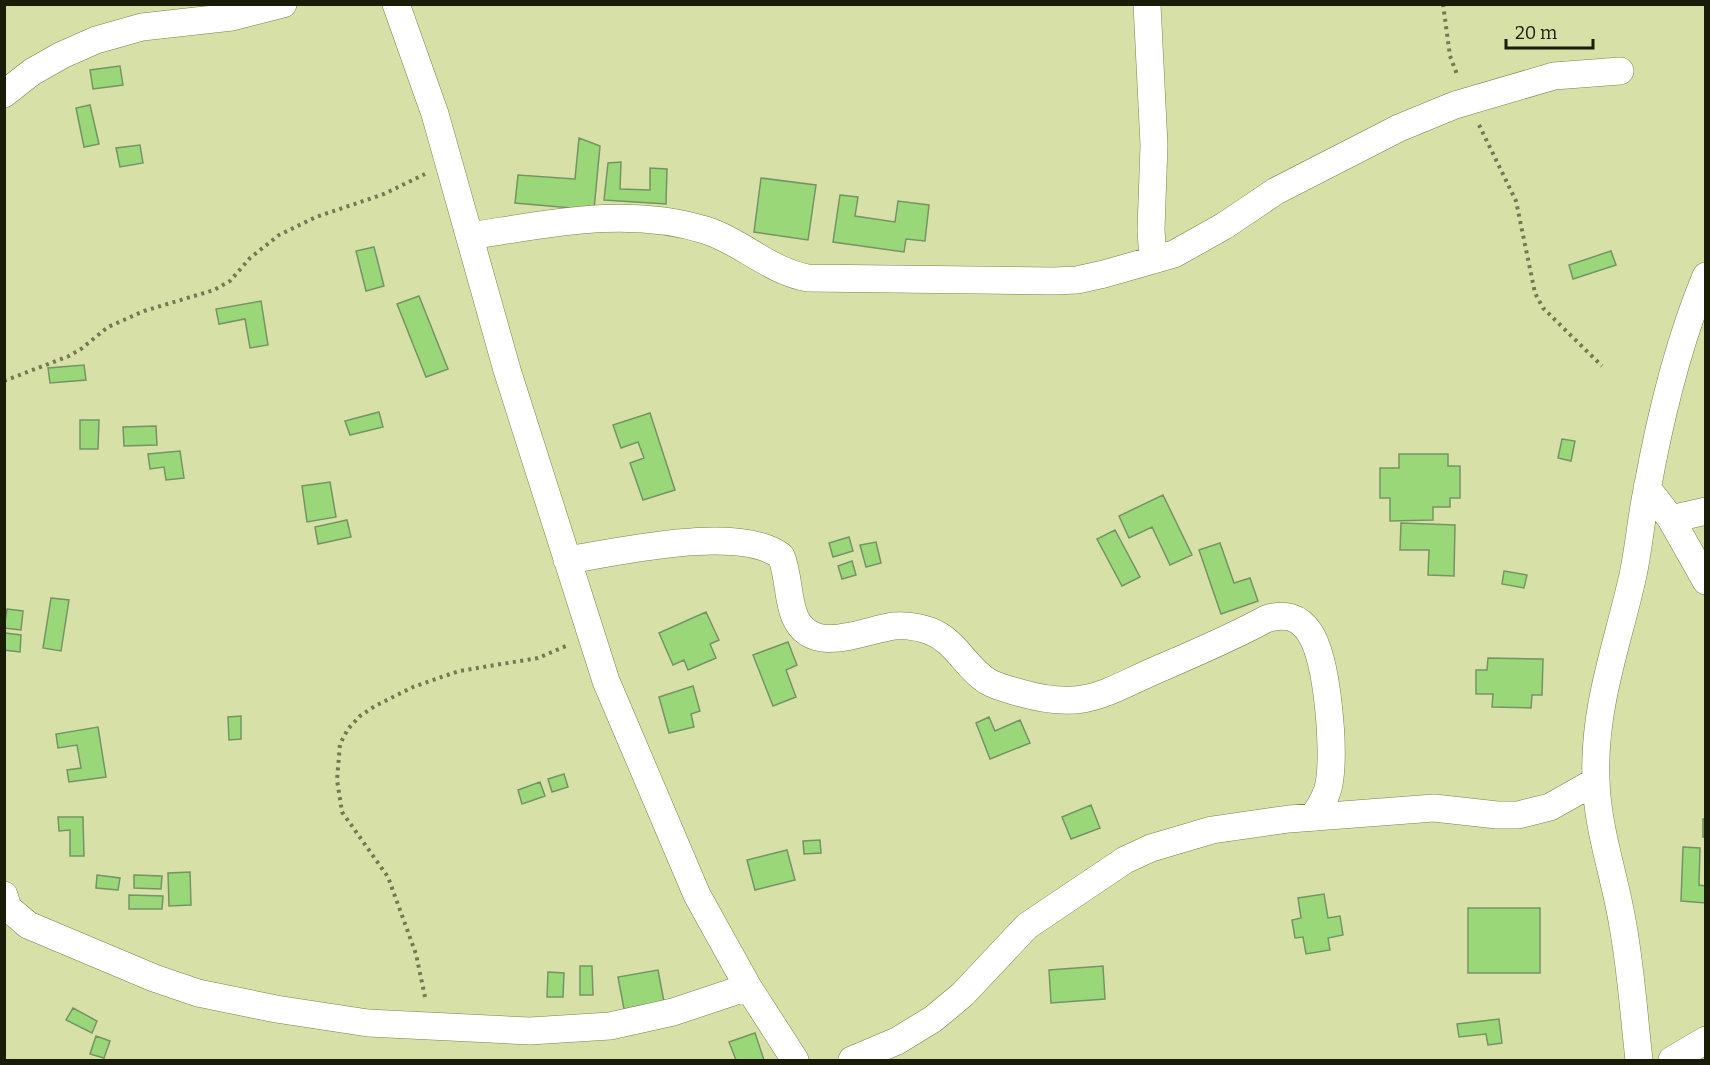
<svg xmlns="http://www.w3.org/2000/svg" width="1710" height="1065" viewBox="0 0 1710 1065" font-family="Bitter,serif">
<rect width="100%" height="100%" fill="#d7e1a7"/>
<!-- building -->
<path fill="#99d778" stroke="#759465" stroke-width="1.5" d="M120,66L123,85L93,89L90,70Z
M90,105L99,144L84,147L76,108Z
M579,138L600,146L594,210L515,203L518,175L575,179Z
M140,145L143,163L120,167L116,148Z
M621,162L620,189L650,190V168L667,169L666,204L604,200L608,163Z
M761,178L816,185L808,240L754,232Z
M840,195L858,197L855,216L895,222L898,201L929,205L925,241L906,239L904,252L833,242Z
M374,247L384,286L366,291L356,251Z
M1611,251L1616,265L1573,279L1569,265Z
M419,296L448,369L426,377L397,304Z
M261,301L268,345L250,348L245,319L219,324L216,309Z
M84,365L86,380L50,383L48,368Z
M379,412L383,427L350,435L345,421Z
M650,413L675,490L643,500L630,463L644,458L638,442L621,448L613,425Z
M80,420H99L98,449H80Z
M156,426L157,445L124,446L123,427Z
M1562,439L1575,441L1571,461L1558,458Z
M180,451L184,478L166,480L164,467L150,469L148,454Z
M1399,454H1448V466H1460V498H1450V507H1433V520L1390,521V498H1380V468H1399Z
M330,482L336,517L307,522L302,486Z
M1163,495L1192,555L1170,565L1152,527L1129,538L1119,516Z
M347,520L351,537L318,544L315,527Z
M1401,523L1455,525L1454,576L1428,575L1429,550H1400Z
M1115,530L1140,577L1122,586L1097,539Z
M849,537L853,551L833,557L829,543Z
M876,542L881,563L866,567L860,545Z
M1220,543L1234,583L1250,578L1258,601L1221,614L1199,550Z
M852,561L856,575L842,579L838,566Z
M1504,571L1527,575L1524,588L1502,584Z
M51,598L69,600L61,651L43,648Z
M7,609L23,611L21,630L4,628Z
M706,612L719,640L710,644L716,658L688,670L684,660L673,665L659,633Z
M5,633L21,635L20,652L4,650Z
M788,642L797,665L786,670L796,697L773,706L753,655Z
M1488,658L1543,659L1542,695H1532L1531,708L1492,707L1493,694H1476V670H1487Z
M693,686L700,711L691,714L694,727L669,733L659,697Z
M241,716V739L229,740L228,717Z
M989,717L995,731L1020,720L1030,743L990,759L976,723Z
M98,727L106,777L69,782L67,770L81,768L77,745L58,748L56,734Z
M564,774L568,787L552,792L548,779Z
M540,782L545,796L522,804L518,790Z
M1091,805L1100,828L1071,839L1062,817Z
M58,817H83L84,856H70V830L59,831Z
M1703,819H1706V837H1703Z
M820,840L821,853L804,854L803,841Z
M1683,847L1700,848L1699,885L1706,886V903L1681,901Z
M787,850L795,880L755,890L747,860Z
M190,872L191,905L169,906L168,873Z
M97,875L120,878L118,890L96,888Z
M134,875L162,876L161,889L134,888Z
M1324,894L1328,918L1340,916L1343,935L1328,938L1330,950L1306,954L1303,937L1295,938L1292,920L1301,918L1298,898Z
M129,895L163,896L162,909H129Z
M1468,908H1540V973H1468Z
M580,966H592L593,995H580Z
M1103,966L1105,999L1051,1003L1049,970Z
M658,970L664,1002L624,1009L618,977Z
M548,972L564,973L563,997H547Z
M73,1008L97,1021L92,1033L66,1020Z
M1499,1019L1502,1043L1488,1045L1486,1034L1459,1037L1457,1024Z
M755,1033L764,1060H736L729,1042Z
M96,1036L110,1041L104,1058L90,1054Z"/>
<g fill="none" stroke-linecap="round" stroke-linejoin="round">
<!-- street casing -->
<g stroke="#79814b" stroke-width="28">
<path id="street" d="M396,4L435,114L507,370L606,681L697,895L748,987L795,1060
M1147,4L1154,145L1151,230L1153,260
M4,94L32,72L62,55L96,40L142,27L232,17L283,4
M470,236C549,224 627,206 705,230C741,241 769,271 808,278L1054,281L1077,280L1104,274L1174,254L1224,226L1276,191L1399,128L1455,105L1554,76L1620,71
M1647,488L1671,519L1706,581
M1671,519L1706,511
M567,560C620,552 738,524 781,556C789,575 787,598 795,617C813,657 864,630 894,626C905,625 919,627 930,631C956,641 965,667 987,681C997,687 1010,690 1021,693C1087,712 1106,691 1163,667C1198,652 1233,637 1266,619C1284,613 1299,616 1310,633C1328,661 1335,751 1329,784C1327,796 1320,807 1313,817
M4,895L8,908L28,925L154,978L198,993L276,1009L368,1023L530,1031L610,1026L673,1012L748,987
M852,1060L897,1041L933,1019L963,994L1027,926L1125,860L1151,848L1212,830L1289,819L1434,808L1497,815H1518L1550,807L1596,781
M1639,1060C1634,1016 1631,970 1623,926C1615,876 1597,829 1596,779C1593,707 1618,643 1633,575C1639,547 1641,518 1647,490C1660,418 1678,343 1706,276
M1672,1060L1706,1040"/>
</g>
<!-- path -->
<path stroke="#727851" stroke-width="4" stroke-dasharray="3 4.5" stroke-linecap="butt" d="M1443,4L1450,56L1458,77
M1479,125L1516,201L1535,293L1543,308L1602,366
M4,381L69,356L81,349L108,327L144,311L214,290L230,281L250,258L279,235L316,217L384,194L425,174
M425,997L416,954L388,877L342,812L337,780L340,744L348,729L360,716L375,706L413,687L459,671L538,658L566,646"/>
<!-- street -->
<use href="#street" stroke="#fff" stroke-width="27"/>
</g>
<!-- border -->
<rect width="1710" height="1065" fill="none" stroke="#191c06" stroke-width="12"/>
<!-- scale -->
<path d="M1506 39v9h87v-9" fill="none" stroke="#191c06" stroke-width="3"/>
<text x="1515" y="39" font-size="18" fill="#191c06" stroke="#d7e1a7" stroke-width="4.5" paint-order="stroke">20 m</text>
</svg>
